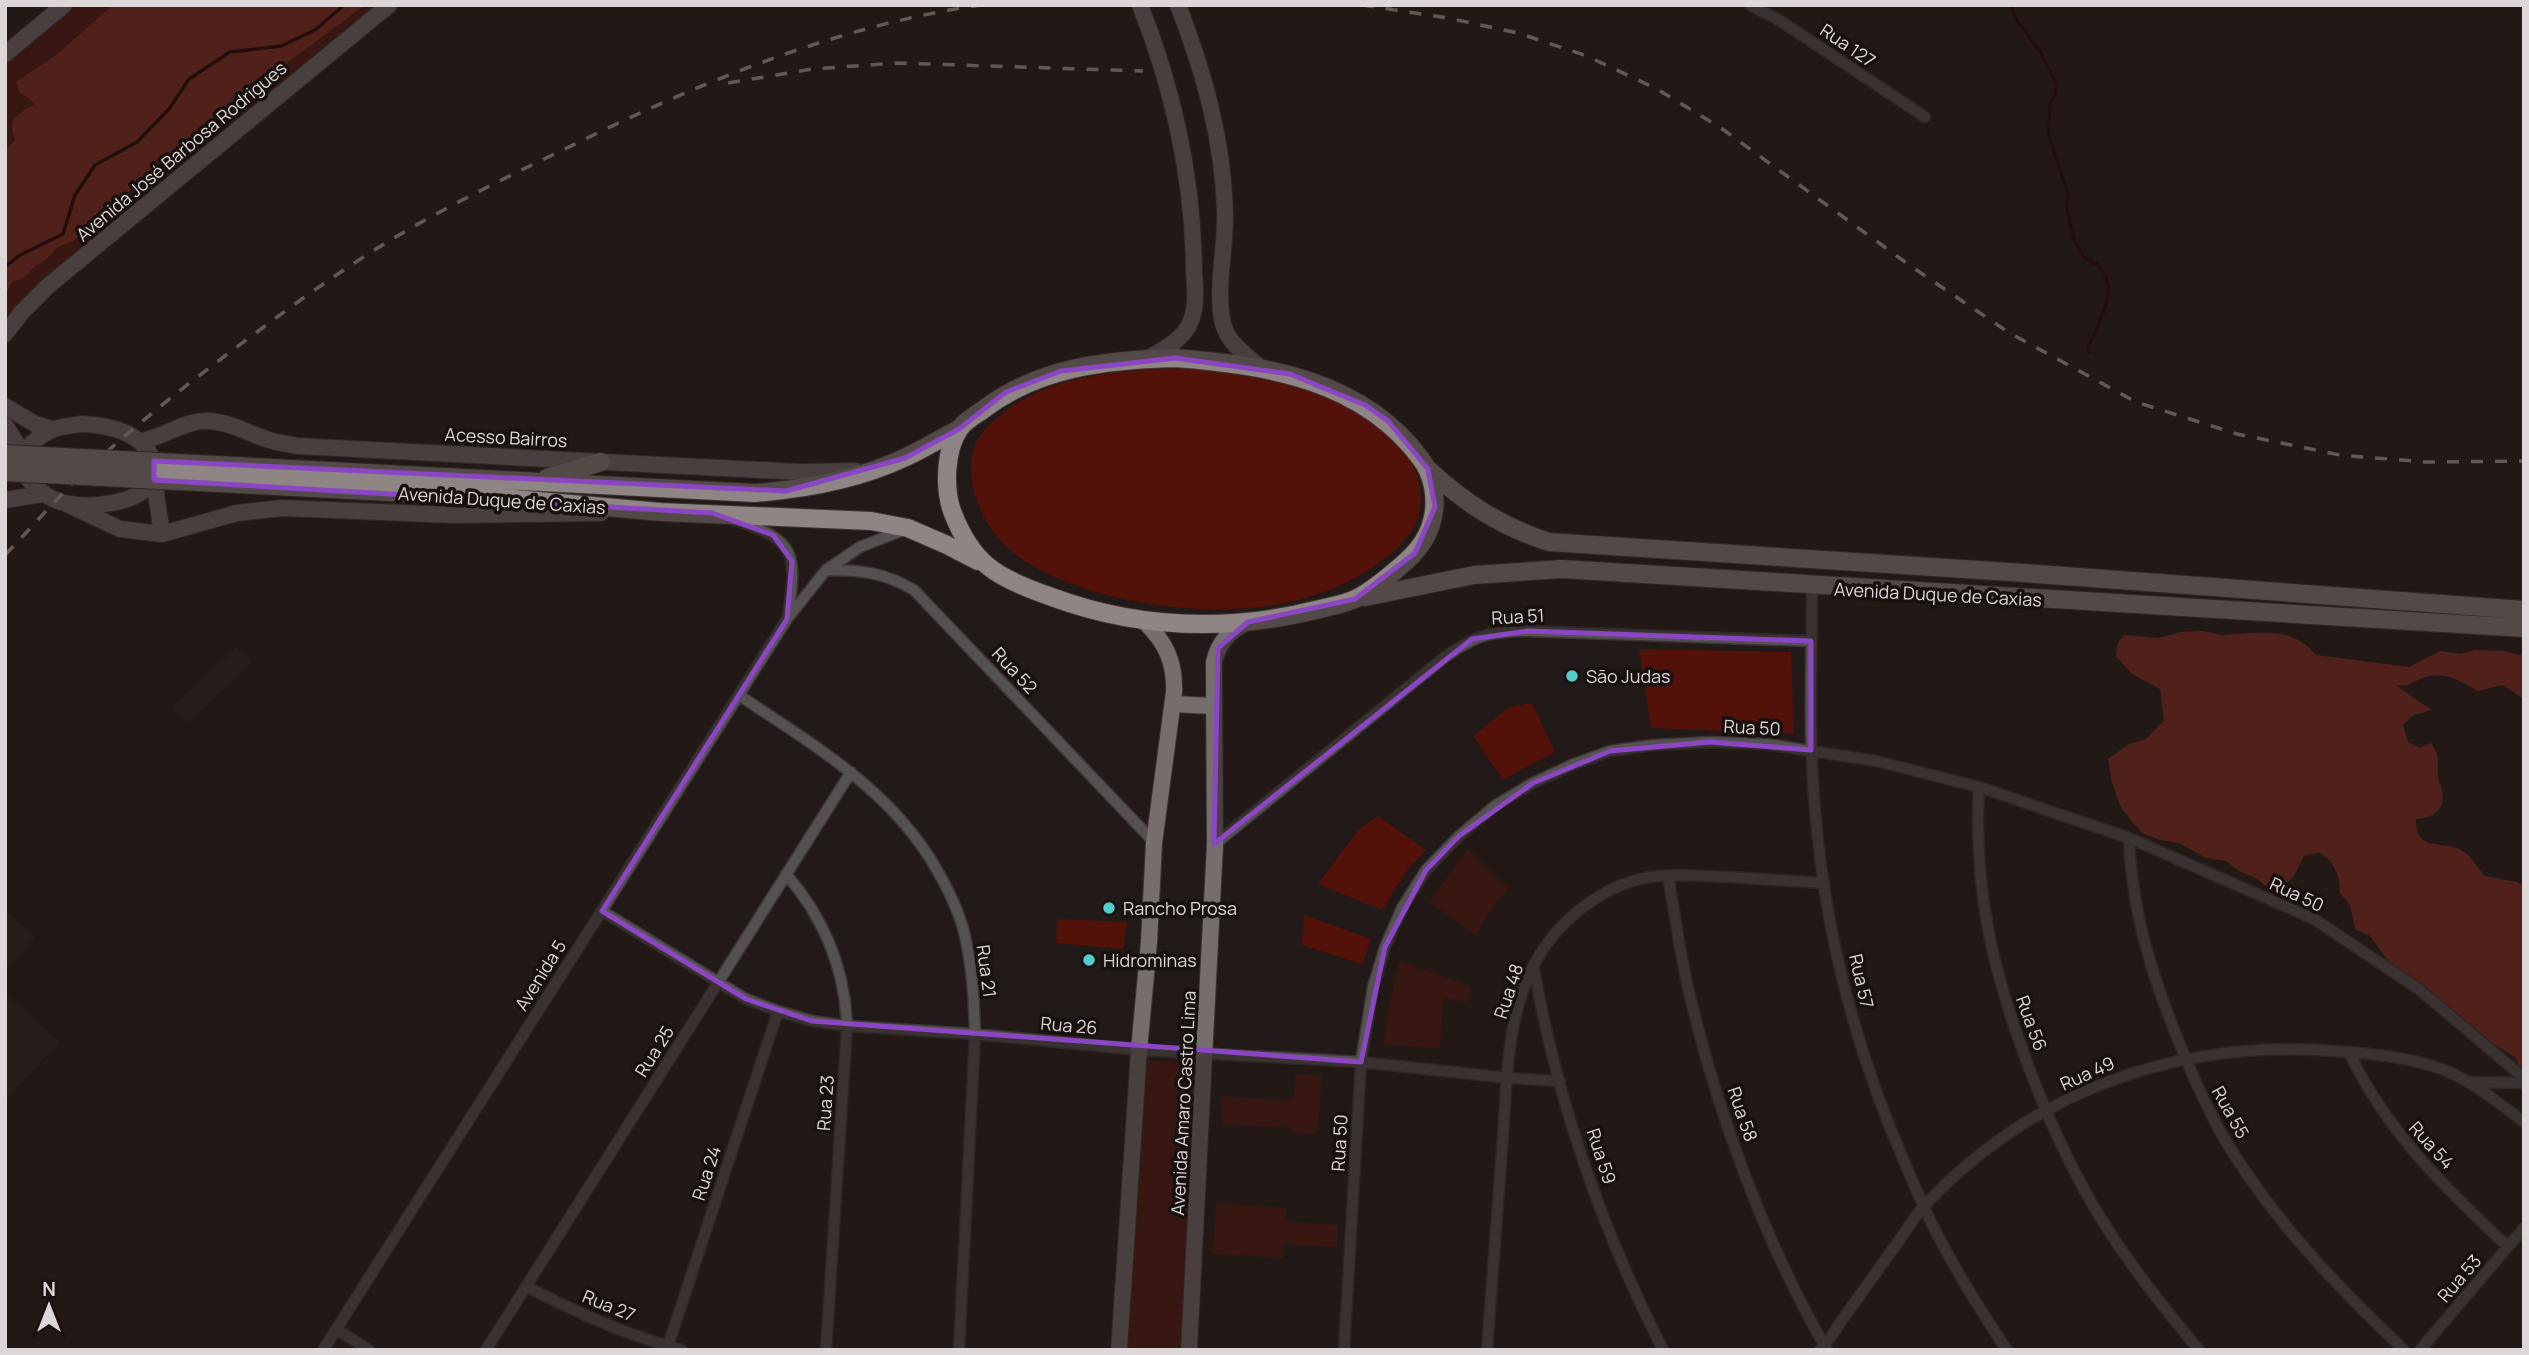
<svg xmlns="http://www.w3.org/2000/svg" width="2529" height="1355" viewBox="0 0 2529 1355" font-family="Manrope,sans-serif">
<rect width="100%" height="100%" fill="#221a18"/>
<!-- built -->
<path fill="#2f211f" d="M237,647L252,663L188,722L173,707Z
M5,910L35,937L5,970Z
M5,994L59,1042L5,1101Z"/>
<!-- green -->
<path fill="#521209" d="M66,5H391L5,332V55Z
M1179,368C1255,374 1354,388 1404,451C1421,473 1426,500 1415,525C1407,541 1394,551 1381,561C1304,621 1185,617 1096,592C1045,577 995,554 977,501C970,483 967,451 980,436C1030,375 1106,372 1179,368Z
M1639,649L1791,652L1794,734L1651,728Z
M1532,703L1555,752L1503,780L1473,736L1509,707Z
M1378,816L1426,850L1408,869L1382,910L1318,884L1358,830Z
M1468,849L1508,889L1494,905L1476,935L1429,902Z
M1304,915L1371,939L1362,964L1302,945Z
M1057,919L1127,922L1123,949L1056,943Z
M1400,961L1470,986L1469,1002L1443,998L1440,1049L1383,1044L1393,987Z
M1147,1060L1201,1064L1185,1350H1125Z
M1295,1074L1322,1076L1317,1134L1292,1132V1128L1222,1124L1221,1096L1294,1101Z
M1216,1203L1286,1208V1222L1338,1225L1337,1247L1284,1244L1283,1258L1213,1254Z"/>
<!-- forest -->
<path fill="#862b1e" d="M113,5H365L210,120L73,241L56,248L47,259L35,266L25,277L12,282L5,295V150L15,141L12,130L13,119L26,109L35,105L29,98L20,93L16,82L55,56Z
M2181,632C2189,632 2200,630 2208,632C2214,633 2218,636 2224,635C2258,633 2293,626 2316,655L2409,667L2440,651L2461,654L2475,650L2504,651L2524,656V699L2503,685L2477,691C2463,681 2443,671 2425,677C2409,683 2414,686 2395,685L2432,710L2412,716L2403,725L2408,742L2420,748L2431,743C2441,760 2437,757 2438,775C2438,780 2441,786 2442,791C2446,811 2432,818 2416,819C2415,853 2442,840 2461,850C2471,856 2478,867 2484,876L2517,882L2524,886V1077L2516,1058L2474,1031L2423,985L2390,963L2370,936L2355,929L2350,905L2340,893C2340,875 2335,863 2319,852L2304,856L2294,876L2281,889H2269L2256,878L2239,871L2226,861L2206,858L2179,843L2160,840L2142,833L2121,808L2112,782L2108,759L2129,744L2146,739L2164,720L2160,689L2132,674L2116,656L2118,642L2125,635L2159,638Z"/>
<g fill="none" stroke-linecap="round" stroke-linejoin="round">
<!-- stream -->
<path stroke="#250000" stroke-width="3.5" d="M2010,5L2018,22L2040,51L2057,84L2055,96L2050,103L2048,133L2068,194L2067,210L2074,238L2083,257C2128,274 2102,316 2088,347L2089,353
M5,267L20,255L63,234L75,195L95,165L137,142L169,109L189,79L230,52L281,46L315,30L344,5"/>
<!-- street casing -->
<g stroke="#3c3533" stroke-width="13">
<path id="street" d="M1750,5L1779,20L1925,117
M734,520C797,540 797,554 788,616
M826,570C861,570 883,572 914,590L1154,842
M1812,586C1812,660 1808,735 1815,809C1825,933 1857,1055 1907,1168C1918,1194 1929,1221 1943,1245C1962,1281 1984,1316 2007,1350
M739,695C814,746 891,789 937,870C948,889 957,907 963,928C972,963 974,998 975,1034L959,1350
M1979,787C1973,892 1994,976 2031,1073C2052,1128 2077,1182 2109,1231C2136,1273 2167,1312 2199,1350
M2129,838C2131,898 2146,957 2168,1014C2182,1052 2198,1089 2217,1126C2264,1210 2334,1284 2404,1350
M1215,844L1446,656C1477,635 1490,631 1528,631L1811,641
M786,874C824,918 845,967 847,1026L826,1350
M1668,876C1675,914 1680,954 1689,992C1717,1112 1765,1243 1827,1350
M602,911L746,999L778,1011L812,1021L847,1026L975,1034L1139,1050L1361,1062L1508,1078L1560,1081
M1534,968C1556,1099 1603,1232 1663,1350
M2349,1052C2386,1131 2445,1188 2508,1247
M2471,1082L2524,1083
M526,1286C575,1312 628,1336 682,1350
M336,1329L369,1350
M668,1346L778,1011
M323,1350L787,619L826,570L860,547L906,529
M486,1350L851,772
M1344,1350L1361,1062L1373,987L1385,947L1402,908L1426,870L1459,836L1496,805L1533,783L1574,764L1610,751L1654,745L1710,742L1766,744L1876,761L1979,787L2129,838L2314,919L2420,990L2524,1078
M1487,1350C1492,1283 1497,1216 1502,1149C1507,1089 1505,1018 1535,963C1557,922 1599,888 1644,878C1671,873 1701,876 1729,877C1760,879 1792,881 1824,883
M1820,1350C1830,1340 1837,1327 1845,1316C1863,1291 1880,1267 1898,1242C1907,1230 1915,1215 1926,1204C2034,1090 2179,1039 2334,1051C2371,1053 2410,1057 2444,1070C2474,1082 2498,1103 2524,1122
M2420,1350L2524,1228"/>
</g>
<!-- secondary casing -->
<g stroke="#3c3533" stroke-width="18">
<path id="secondary" d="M1140,5C1174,91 1193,178 1194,270C1195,289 1198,309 1188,327C1178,343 1162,350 1147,359
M1178,5C1204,73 1223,139 1225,212C1226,249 1215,289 1223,324C1228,343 1247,356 1261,368
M5,54L64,5
M5,334L22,312L48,286L389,5
M5,406L35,424L52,429
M81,424C110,425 146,433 154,464C155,469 157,475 154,480C140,504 89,509 65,503C55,501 45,495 37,488C12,468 24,443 50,431C59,426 71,426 81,424Z
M5,425L24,455
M142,441C163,437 185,421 205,421C227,420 249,434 269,440C278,443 288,444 297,446L800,472L856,471
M154,480L162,534
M5,500L43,494
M67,504L120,529L162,534L237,513L282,508L453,515L601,513
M1173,704L1213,706
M1119,1350L1139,1050L1149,942L1154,843L1174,692C1175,662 1166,643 1145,622
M1189,1350L1215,844L1214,662C1219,641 1229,632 1248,622"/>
</g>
<!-- primary casing -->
<g stroke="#3c3533" stroke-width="20">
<path id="primary" d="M1175,358C1267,365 1363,380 1421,459C1433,475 1437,498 1433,517C1428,543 1410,559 1390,575C1380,583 1367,594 1355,599C1345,604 1331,606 1320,609C1229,632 1137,629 1049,596C1029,589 1005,580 989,567C971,553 960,532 952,511C944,488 945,449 960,428C966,420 976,415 984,409C1039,367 1107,360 1175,358Z
M1428,469C1466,504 1500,526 1549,542L2010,572L2524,610
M547,478L601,462
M503,480L755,493C806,489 860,479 906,457C924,449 941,438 959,429
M504,498L661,512L871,521L908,528L947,545L978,561
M1365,597L1474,575L1562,569L2524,628"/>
</g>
<!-- street -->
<use href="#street" stroke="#555150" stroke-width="10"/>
<!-- secondary -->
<use href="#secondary" stroke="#756e6d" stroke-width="16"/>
<!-- primary -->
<use href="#primary" stroke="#8e8584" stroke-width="18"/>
<!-- rail -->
<path stroke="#aca6a5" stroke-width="3.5" stroke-dasharray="12 12" stroke-linecap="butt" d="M1362,5L1448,18L1518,33L1587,56L1657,89L1721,128L1912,267L2008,332L2136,402L2237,434L2340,455L2425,462L2524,461
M728,83L813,69L897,63L1143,71
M5,555C34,525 61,493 92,465C145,417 200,374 257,332C301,299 346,267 394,238C451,204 511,175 571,146C700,82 837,26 980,5"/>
<!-- primary-bridge casing -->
<g stroke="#3c3533" stroke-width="20" stroke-linecap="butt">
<path id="primary-bridge" d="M5,454L503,480
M5,472L504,498"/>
</g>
<!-- primary-bridge -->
<use href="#primary-bridge" stroke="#8e8584" stroke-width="18"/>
</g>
<!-- marked area -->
<path d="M0 0H2529V1355H0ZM1175,358L1290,374L1365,405L1388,421L1428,469L1435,507L1415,553L1355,599L1248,622L1218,648L1214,844L1472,639L1528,631L1811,641V750L1710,742L1610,751L1533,783L1459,836L1426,870L1385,947L1361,1062L812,1021L746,999L602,911L787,619L792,561L773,535L712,513L154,480V461L786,491L905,458L959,429L1006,392L1061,371Z" fill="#221a18" fill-opacity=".55" fill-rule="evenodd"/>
<path fill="none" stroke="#8a46c3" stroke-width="5" stroke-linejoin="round" d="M1175,358L1290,374L1365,405L1388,421L1428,469L1435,507L1415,553L1355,599L1248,622L1218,648L1214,844L1472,639L1528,631L1811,641V750L1710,742L1610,751L1533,783L1459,836L1426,870L1385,947L1361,1062L812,1021L746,999L602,911L787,619L792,561L773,535L712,513L154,480V461L786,491L905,458L959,429L1006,392L1061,371Z"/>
<!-- markers -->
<g fill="#53cdc9" stroke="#181110" stroke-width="2.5">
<circle cx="1572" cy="676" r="7"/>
<circle cx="1109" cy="908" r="7"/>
<circle cx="1089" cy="960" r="7"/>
</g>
<g text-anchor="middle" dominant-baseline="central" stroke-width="7" stroke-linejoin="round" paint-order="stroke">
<!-- street labels -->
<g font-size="18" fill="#ddd8d7" stroke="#181110">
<text transform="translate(1848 45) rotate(34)">Rua 127</text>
<text transform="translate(181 151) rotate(-40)">Avenida José Barbosa Rodrigues</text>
<text transform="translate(506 437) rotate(3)">Acesso Bairros</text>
<text transform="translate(502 500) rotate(4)">Avenida Duque de Caxias</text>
<text transform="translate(1938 594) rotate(3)">Avenida Duque de Caxias</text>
<text transform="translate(1518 616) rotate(-3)">Rua 51</text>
<text transform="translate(1015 670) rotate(47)">Rua 52</text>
<text transform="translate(1752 727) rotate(3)">Rua 50</text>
<text transform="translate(2297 894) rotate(25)">Rua 50</text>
<text transform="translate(987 971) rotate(82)">Rua 21</text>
<text transform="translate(540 975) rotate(-58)">Avenida 5</text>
<text transform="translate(1862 981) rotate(77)">Rua 57</text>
<text transform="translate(1508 991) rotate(-72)">Rua 48</text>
<text transform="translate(2032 1023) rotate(70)">Rua 56</text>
<text transform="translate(1069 1025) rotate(5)">Rua 26</text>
<text transform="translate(654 1051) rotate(-58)">Rua 25</text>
<text transform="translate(2087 1073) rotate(-24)">Rua 49</text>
<text transform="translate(825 1103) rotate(-86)">Rua 23</text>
<text transform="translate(1183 1103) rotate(-87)">Avenida Amaro Castro Lima</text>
<text transform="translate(2231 1112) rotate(61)">Rua 55</text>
<text transform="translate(1743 1114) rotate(71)">Rua 58</text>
<text transform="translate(1339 1143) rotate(-87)">Rua 50</text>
<text transform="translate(2432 1145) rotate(48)">Rua 54</text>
<text transform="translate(1602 1156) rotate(72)">Rua 59</text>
<text transform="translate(706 1173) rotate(-72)">Rua 24</text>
<text transform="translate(2459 1278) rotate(-49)">Rua 53</text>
<text transform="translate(609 1305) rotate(22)">Rua 27</text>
</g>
<!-- poi labels -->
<g font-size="18" fill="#ddd8d7" stroke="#181110" text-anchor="start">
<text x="1586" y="676">São Judas</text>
<text x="1123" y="908">Rancho Prosa</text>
<text x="1103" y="960">Hidrominas</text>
</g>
</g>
<!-- border -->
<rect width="2529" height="1355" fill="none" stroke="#ddd8d7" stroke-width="14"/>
<!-- north arrow -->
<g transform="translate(49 1306)" stroke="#181110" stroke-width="5" paint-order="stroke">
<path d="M0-5L12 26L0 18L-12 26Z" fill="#ddd8d7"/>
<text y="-10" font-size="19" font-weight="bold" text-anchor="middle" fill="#ddd8d7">N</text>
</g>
</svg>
